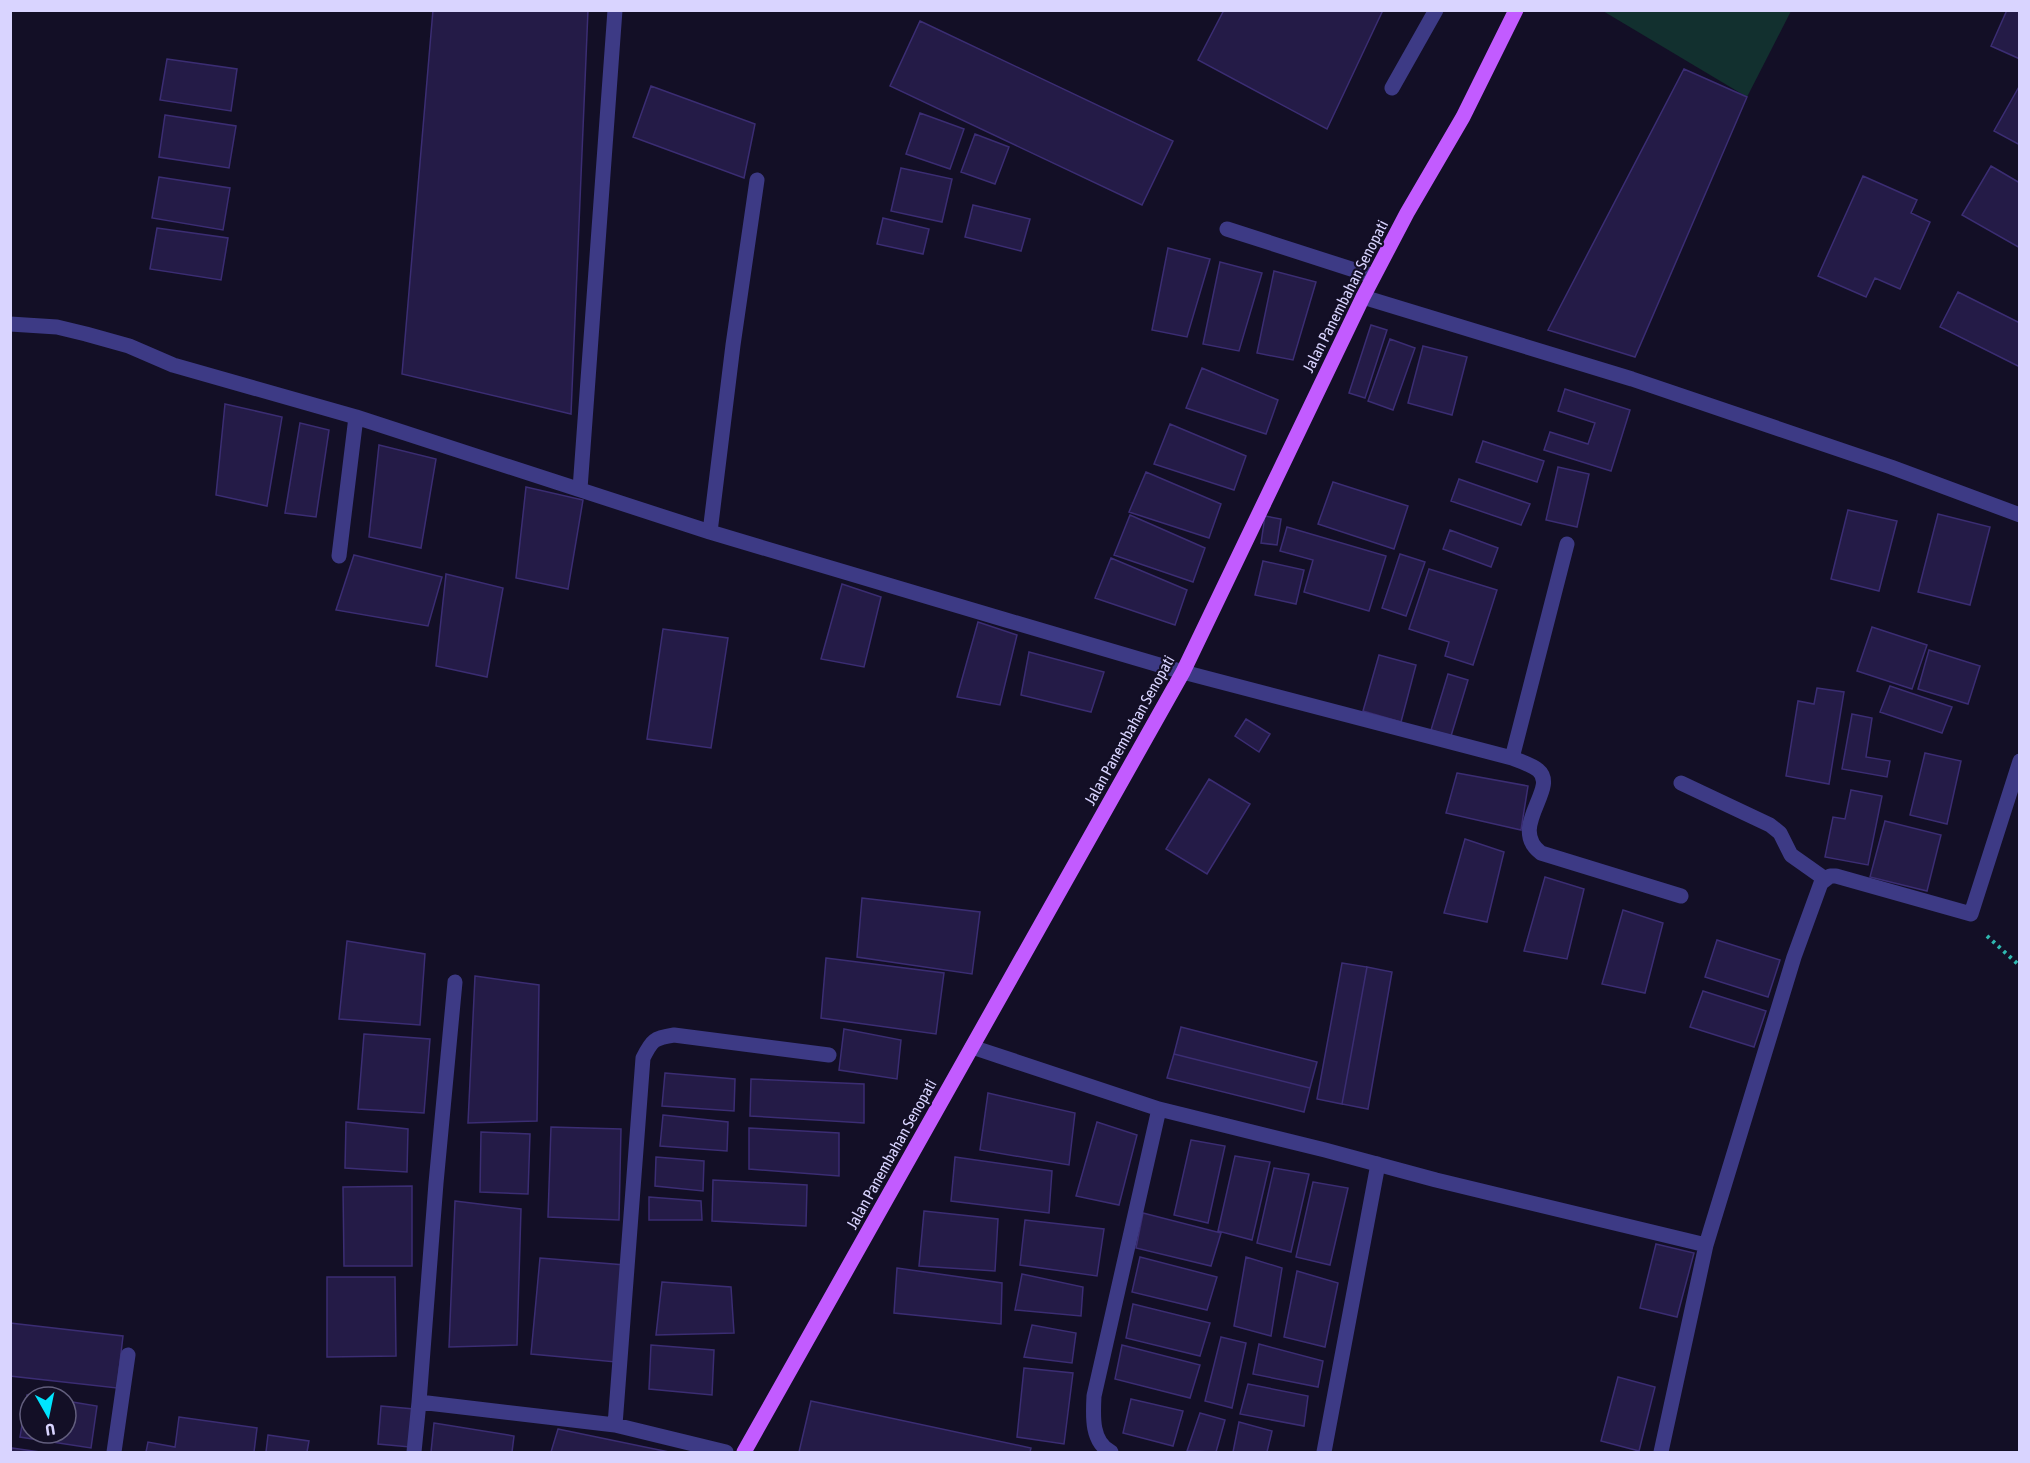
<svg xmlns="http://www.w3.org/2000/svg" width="2030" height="1463" viewBox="0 0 2030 1463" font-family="'Asap Condensed',sans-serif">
<rect width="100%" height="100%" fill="#130f26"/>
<!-- green -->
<path fill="#12302f" d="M1603,11H1791L1747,97Z"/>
<!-- building -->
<path fill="#241b47" stroke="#3b2d73" stroke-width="1.5" d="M433,10H588L571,414L402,374Z
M1224,10H1383L1327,129L1198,60Z
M2007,10H2020V59L1991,46Z
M920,21L1173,141L1142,205L890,86Z
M167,59L237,69L231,111L160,100Z
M1684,69L1747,97L1635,357L1548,330Z
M2020,85V145L1994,131Z
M651,86L755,124L744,178L633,137Z
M920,113L964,129L950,169L906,154Z
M165,115L236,126L229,168L159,157Z
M975,134L1009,147L995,184L961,172Z
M1991,166L2020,183V248L1962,215Z
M901,168L952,179L942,222L891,211Z
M1863,176L1917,200L1911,213L1930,222L1900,289L1875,278L1866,297L1818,276Z
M159,177L230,188L223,230L152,218Z
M973,205L1030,219L1021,251L965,237Z
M883,218L929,229L923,254L877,244Z
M157,228L228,238L221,280L150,269Z
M1168,248L1210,259L1187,337L1152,330Z
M1220,262L1262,273L1239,351L1203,344Z
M1274,271L1316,282L1293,360L1257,353Z
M1958,292L2020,323V367L1940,327Z
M1371,325L1387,330L1365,398L1349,393Z
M1390,339L1415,348L1393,410L1368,401Z
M1423,346L1467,357L1452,415L1408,403Z
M1202,368L1278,400L1266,434L1186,408Z
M1565,389L1630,410L1611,471L1544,450L1550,432L1588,444L1595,423L1558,411Z
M225,404L282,417L267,506L216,495Z
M300,423L329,430L316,517L285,513Z
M1170,424L1246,456L1234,490L1154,464Z
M1483,441L1544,461L1537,482L1476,462Z
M379,445L436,459L421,548L369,537Z
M1558,467L1589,474L1577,527L1546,520Z
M1146,472L1221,504L1209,538L1129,512Z
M1459,479L1530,504L1521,525L1451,501Z
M1333,482L1408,506L1394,549L1318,524Z
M526,487L583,500L568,589L516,578Z
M1848,510L1897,521L1879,591L1831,579Z
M1938,514L1990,527L1970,605L1918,592Z
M1130,515L1205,548L1193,582L1114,555Z
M1265,516L1281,519L1277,545L1261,543Z
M1287,527L1386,556L1369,611L1304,592L1313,560L1280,551Z
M1450,530L1498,548L1491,567L1443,549Z
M1400,554L1425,562L1406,616L1382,608Z
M354,555L442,577L428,626L336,610Z
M1111,558L1187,590L1175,625L1095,598Z
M1263,561L1304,570L1296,604L1255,595Z
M1429,569L1497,590L1473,665L1445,656L1449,642L1409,629Z
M446,574L503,588L487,677L436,666Z
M842,584L881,597L864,667L821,659Z
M978,622L1017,635L1000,705L957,697Z
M1872,627L1927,645L1912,689L1857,671Z
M663,629L728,638L711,748L647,739Z
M1929,650L1980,666L1968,704L1918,689Z
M1029,652L1104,672L1091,712L1021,695Z
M1379,655L1416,665L1401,722L1363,711Z
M1448,674L1468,680L1451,736L1431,730Z
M1890,686L1952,707L1942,733L1880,712Z
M1817,688L1844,692L1829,784L1786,776L1798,701L1814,704Z
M1852,714L1872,718L1866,757L1890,761L1887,777L1842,769Z
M1246,719L1270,734L1259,752L1235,736Z
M1925,753L1961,761L1947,824L1910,815Z
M1457,773L1528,786L1521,830L1446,813Z
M1209,779L1250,804L1207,874L1166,849Z
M1851,790L1882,796L1868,865L1825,857L1833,817L1845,819Z
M1885,821L1941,835L1927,891L1870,877Z
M1465,839L1504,852L1487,922L1444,913Z
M1545,877L1584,889L1567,959L1524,951Z
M862,898L980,912L972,974L857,957Z
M1623,910L1663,923L1645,993L1602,984Z
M1717,940L1780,960L1768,997L1705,977Z
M347,941L425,954L420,1025L339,1019Z
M826,958L944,973L936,1034L821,1018Z
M1342,963L1367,967L1342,1104L1317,1099Z
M1367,967L1392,972L1368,1109L1342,1104Z
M475,976L539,985L537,1121L468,1123Z
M1703,991L1766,1011L1754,1047L1690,1027Z
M1181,1027L1317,1062L1310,1088L1174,1054Z
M844,1029L901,1040L897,1079L839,1070Z
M364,1034L430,1039L424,1113L358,1109Z
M1174,1054L1310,1088L1304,1112L1167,1078Z
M665,1073L735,1079L734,1111L662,1106Z
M751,1079L864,1084V1123L750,1116Z
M988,1093L1075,1113L1069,1165L980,1150Z
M663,1115L728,1122L727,1151L660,1146Z
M346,1122L408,1129L407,1172L345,1168Z
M1097,1122L1137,1135L1119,1205L1076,1196Z
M551,1127L621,1129L619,1220L548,1217Z
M749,1128L839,1133V1176L749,1169Z
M481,1132L530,1134L528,1194L480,1192Z
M1191,1140L1225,1146L1208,1223L1174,1215Z
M1235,1156L1270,1162L1252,1240L1218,1231Z
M656,1157L704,1161L703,1191L655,1186Z
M955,1157L1052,1171L1049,1213L951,1201Z
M1274,1168L1309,1174L1291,1252L1257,1243Z
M713,1180L807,1185L806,1226L712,1221Z
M1313,1182L1348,1188L1330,1265L1296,1257Z
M412,1186V1266H344L343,1187Z
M649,1197L701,1201L702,1220H649Z
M455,1201L521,1209L517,1345L449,1347Z
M924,1211L998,1219L995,1271L919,1266Z
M1143,1213L1221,1233L1211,1266L1136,1248Z
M1025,1220L1104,1229L1097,1276L1020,1265Z
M1656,1244L1694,1253L1677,1317L1640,1308Z
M1140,1257L1217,1277L1207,1310L1132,1292Z
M1246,1257L1282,1268L1271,1336L1234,1326Z
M540,1258L625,1265L616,1362L531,1354Z
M897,1268L1002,1283L1001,1324L894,1313Z
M1297,1271L1338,1283L1325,1347L1284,1337Z
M1022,1274L1083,1287L1081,1316L1015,1310Z
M327,1277H395L396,1356L327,1357Z
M662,1282L731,1287L734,1333L656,1335Z
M1133,1304L1210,1323L1200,1356L1126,1338Z
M10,1323L123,1336L117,1388L10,1376Z
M1032,1325L1076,1333L1072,1363L1024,1357Z
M1221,1337L1246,1343L1232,1408L1205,1401Z
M1259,1344L1323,1361L1318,1387L1253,1374Z
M651,1345L714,1350L712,1395L649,1389Z
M1122,1345L1200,1365L1190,1398L1115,1379Z
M1024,1368L1073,1373L1064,1444L1017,1437Z
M1618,1377L1655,1387L1639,1451L1601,1441Z
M1248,1384L1308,1396L1304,1426L1240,1414Z
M27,1395L38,1397H30V1433H66V1401L97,1406L91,1448L20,1437Z
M1131,1399L1183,1411L1173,1446L1123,1433Z
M811,1401L1031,1448L1030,1452H799Z
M381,1406L414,1409L410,1447L378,1444Z
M1200,1413L1225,1420L1216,1452L1187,1451Z
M179,1417L257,1428L254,1452H146L148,1442L175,1447Z
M1239,1422L1272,1431L1267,1452H1233Z
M434,1423L514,1436L512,1452H431Z
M558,1429L669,1452H551Z
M268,1435L309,1441L307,1452H266Z
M12,1448L40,1452H11Z"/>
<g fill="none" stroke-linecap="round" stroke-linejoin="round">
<!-- path -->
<path stroke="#2fb8b0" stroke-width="4" stroke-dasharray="3 4.5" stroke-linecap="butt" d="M1987,936L2020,966"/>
<!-- minor -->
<path stroke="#3d3a85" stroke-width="15" d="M1392,88L1436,10
M1227,229L1373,276
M1363,297L1632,379L1891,467L2020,515
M10,324L57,327L86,334L129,346L173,365L356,417L710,532L1006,620L1183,672L1512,758C1520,761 1532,765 1538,770C1560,788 1507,827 1541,853L1681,896
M580,489L615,10
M710,532L733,345L757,180
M339,556L356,417
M1512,758L1567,544
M1681,783L1770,825L1780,833L1791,855L1825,879
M455,982L436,1183L419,1402L615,1425L726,1452
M972,1047L1159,1109L1325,1150L1436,1180L1706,1245
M615,1425L643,1058C652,1040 654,1038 674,1035L829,1055
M114,1452L128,1355
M414,1452L419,1402
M1111,1452C1091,1442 1093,1415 1094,1396L1159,1109
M1324,1452L1378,1164
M1661,1452L1706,1245L1794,957L1821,883L1830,876H1836L1971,914L2020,761"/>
<!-- major -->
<path stroke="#c25bff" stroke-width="15" d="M744,1452L1183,672L1363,297L1407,213L1463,117L1516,10"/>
</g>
<g text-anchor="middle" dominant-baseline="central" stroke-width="4.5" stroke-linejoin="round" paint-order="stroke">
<!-- street labels -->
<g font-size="16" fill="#d9d4ff" stroke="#130f26">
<text transform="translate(1345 296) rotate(-63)">Jalan Panembahan Senopati</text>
<text transform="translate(1129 730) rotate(-61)">Jalan Panembahan Senopati</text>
<text transform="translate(891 1154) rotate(-61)">Jalan Panembahan Senopati</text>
</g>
</g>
<!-- border -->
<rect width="2030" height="1463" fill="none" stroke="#d9d4ff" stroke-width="24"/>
<!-- north arrow -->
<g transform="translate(48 1415) rotate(171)"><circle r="28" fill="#130f26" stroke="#625e7d" stroke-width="1.5"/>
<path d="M0-4.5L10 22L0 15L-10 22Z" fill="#00e5ff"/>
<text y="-9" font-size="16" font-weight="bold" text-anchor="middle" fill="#d9d4ff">U</text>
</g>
</svg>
